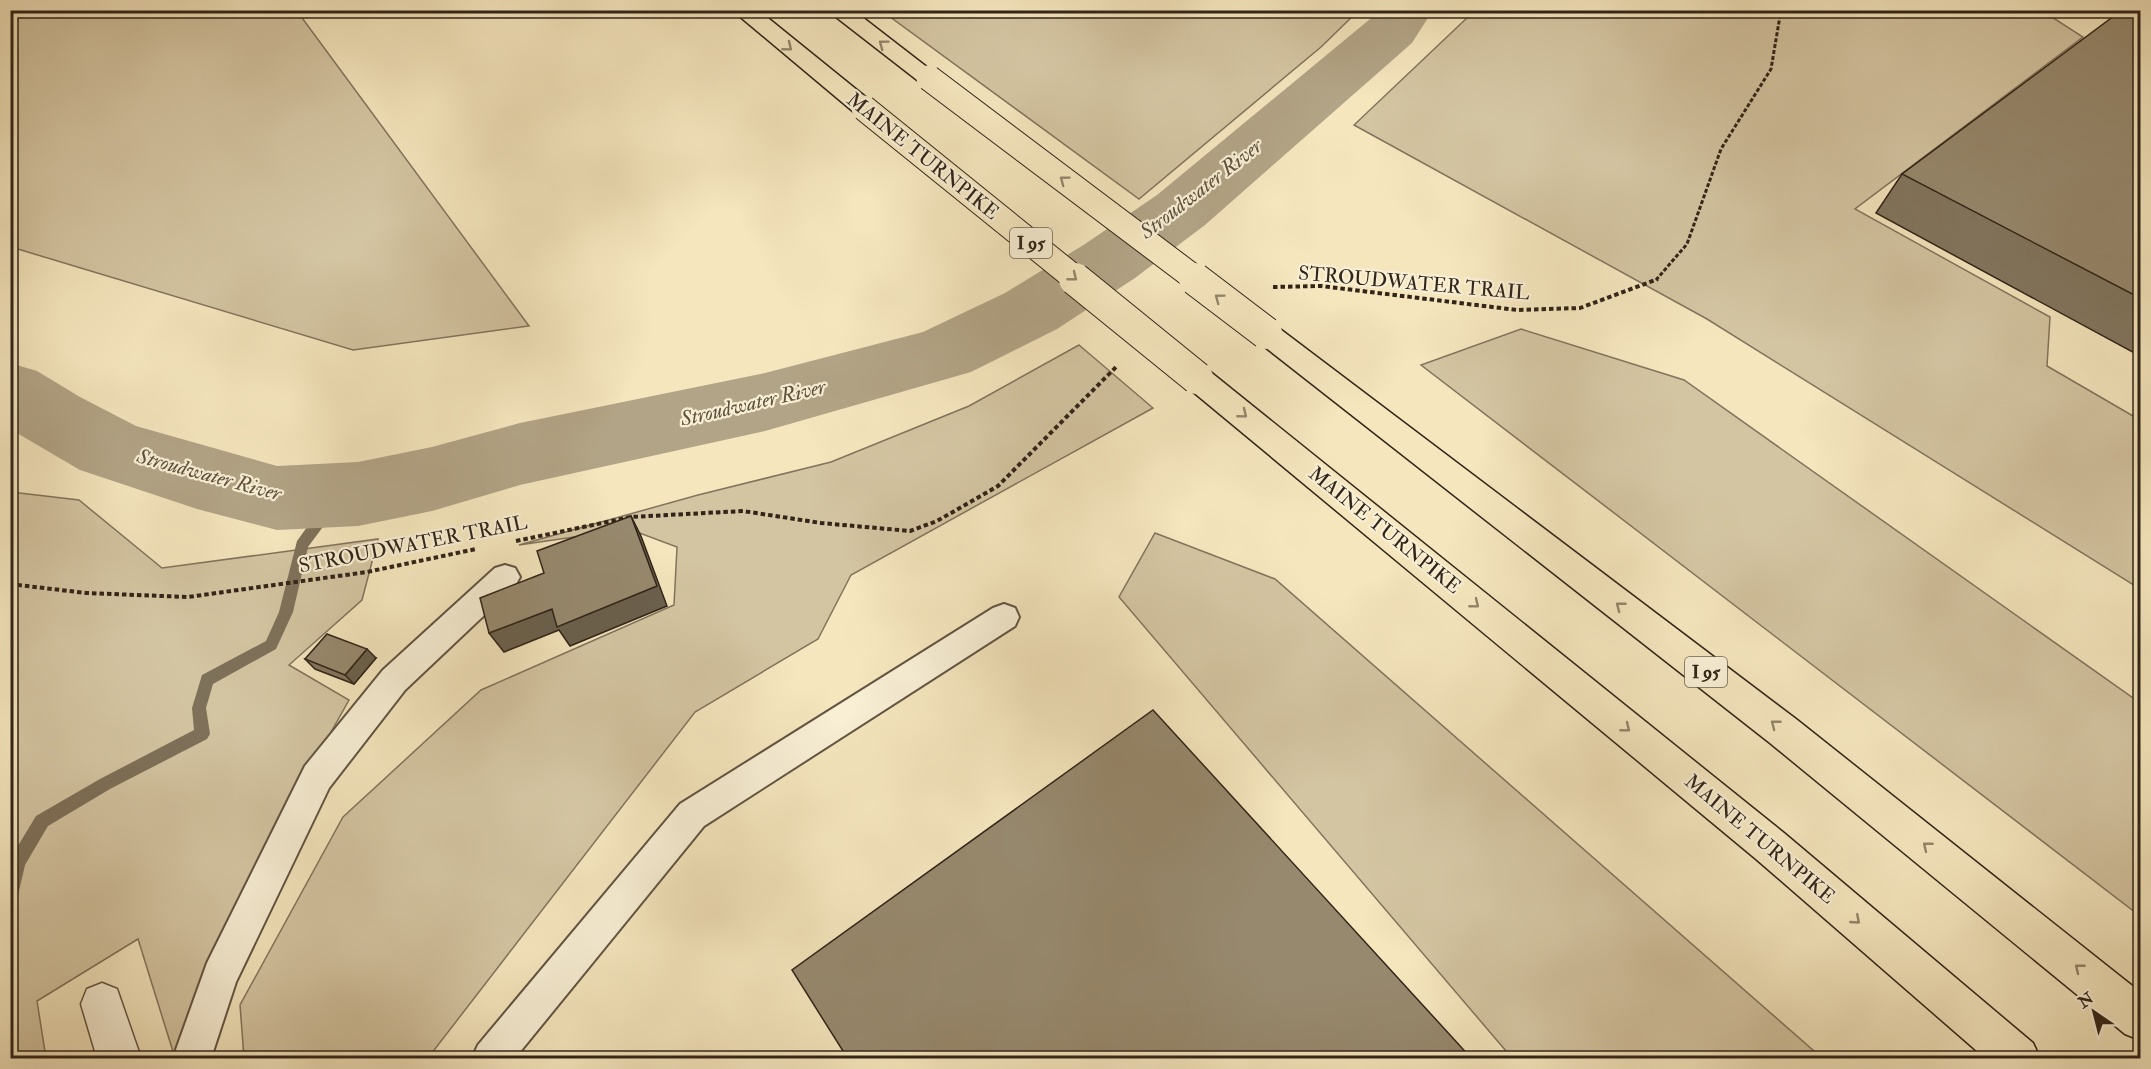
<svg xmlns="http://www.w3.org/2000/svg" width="2151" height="1069" viewBox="0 0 2151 1069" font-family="'IM FELL Double Pica',serif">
<rect width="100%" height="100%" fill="#f5e6be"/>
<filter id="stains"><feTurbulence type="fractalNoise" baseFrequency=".00333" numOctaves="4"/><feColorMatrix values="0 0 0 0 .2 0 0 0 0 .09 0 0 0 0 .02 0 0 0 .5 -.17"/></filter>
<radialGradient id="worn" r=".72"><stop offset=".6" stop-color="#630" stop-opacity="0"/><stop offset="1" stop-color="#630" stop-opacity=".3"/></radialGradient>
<!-- green -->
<path fill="#d4c5a2" stroke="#82745d" stroke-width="1.5" d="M10,11H297L529,326L353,350L11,247Z
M882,11H1358L1321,47L1139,199Z
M1469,11L2041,10L2083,37L1855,209L2050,317L2047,366L2140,420V589L1707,319L1354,125L1469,16Z
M1521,329L1684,380L2140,703V916L1421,365Z
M1079,345L1153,408L851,575L818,639L695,712L428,1058H244L240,1005L343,817L481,690L674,605L677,547L629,529L519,545L698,495L831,462L969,406Z
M11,492L79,500L162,568L378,539L362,600L289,665L349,700L271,839L175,1058L138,939L37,1001L46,1058H11Z
M1155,533L1275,579L1822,1058H1512L1119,597Z"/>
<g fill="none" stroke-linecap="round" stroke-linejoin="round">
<!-- stream -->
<path fill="#7e715a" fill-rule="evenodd" d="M358,489L363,490L365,494L363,498L325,524L308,547L293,612L276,649L213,684L206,708L210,734L207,739L110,789L48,826L25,865L16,904L10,906V859L36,816L100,779L194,730L192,708L202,675L266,641L279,612L297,541L315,516Z"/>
<!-- river -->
<path fill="#b2a486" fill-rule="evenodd" d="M1376,10H1433L1412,43L1205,225L1135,278L1057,329L971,372L765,431L520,485L432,511L358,526L277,530L197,509L80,470L10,429V363L37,371L80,397L136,426L277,466L358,462L432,447L520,423L765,373L923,332L1005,293L1085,244L1157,195L1370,19Z"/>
<!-- lane casing -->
<g stroke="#625442" stroke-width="4">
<path id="lane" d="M505,565L515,568L520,577L515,586L405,690L329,788L236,982L211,1058H173L207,963L305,766L383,670L495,568Z
M1004,604L1015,608L1019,617L1015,626L704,826L515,1058H472L478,1045L680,804L993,608Z"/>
</g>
<!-- street casing -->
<g stroke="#625442" stroke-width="3">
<path id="street" d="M102,983L117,989L141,1058H97L81,1004L87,989Z"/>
</g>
<!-- highway casing -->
<g stroke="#312418" stroke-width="3">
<path id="highway" d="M732,10H758L873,103L876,108L873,113L864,115L855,113Z
M827,10H853L941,78L937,83H921Z
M1266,323L1276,326L1796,719L2140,992V1040L2125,1034L1770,743L1256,340L1252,333L1256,326Z
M1197,367L1208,370L1784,833L2033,1043L2040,1058H1985L1756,859L1186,386L1182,378L1186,370Z"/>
</g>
<!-- path-far1 -->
<path stroke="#312418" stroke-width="3" stroke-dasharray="4 2" stroke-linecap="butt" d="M1656,280L1687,244L1721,149L1771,69L1781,10"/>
<!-- path -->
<path stroke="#312418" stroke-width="4" stroke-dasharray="4.5 3" stroke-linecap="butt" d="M1273,287L1321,286L1517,310L1580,308L1658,279
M516,541L631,517L743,511L821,523L910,531L937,521L998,486L1118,365
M10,584L86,593L188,597L367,572L476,549"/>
<!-- lane -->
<use href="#lane" fill="#f8efd5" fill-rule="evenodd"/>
<!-- street -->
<use href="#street" fill="#f8efd5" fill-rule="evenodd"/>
<!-- highway -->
<use href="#highway" fill="#f5e6be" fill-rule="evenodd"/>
<!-- highway-bridge-far1 casing -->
<g stroke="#312418" stroke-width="27" stroke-linecap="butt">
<path id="highway-bridge-far1" d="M929,78L1197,280
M864,108L1077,280"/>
</g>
<!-- highway-bridge casing -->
<g stroke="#312418" stroke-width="34" stroke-linecap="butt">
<path id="highway-bridge" d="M1075,279L1197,378
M1195,279L1266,333"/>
</g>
<!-- highway-bridge-far1 -->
<use href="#highway-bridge-far1" stroke="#f5e6be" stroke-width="25"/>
<!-- highway-bridge -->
<use href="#highway-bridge" stroke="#f5e6be" stroke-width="32"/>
</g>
<!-- wall -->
<path fill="#82765f" stroke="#312418" stroke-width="1.5" d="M2140,10V356L1876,213L1902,174Z
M376,658L354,684L315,669L305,659Z"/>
<!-- shaded-wall -->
<path fill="#6a604d" stroke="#312418" stroke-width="1.5" d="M631,516L641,536L667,606L570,646L559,630L504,652L489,633L552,609Z
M367,649L376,658L354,684L345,675Z"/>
<!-- building -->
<path fill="#97896e" stroke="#312418" stroke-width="1.5" d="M2122,10H2140V298L1902,174Z
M631,516L657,586L557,627L552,609L489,633L480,598L544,573L537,551Z
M327,634L367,649L345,675L305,659Z
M1153,710L1472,1059H848L792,970Z"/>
<!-- one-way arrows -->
<defs><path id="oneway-chevron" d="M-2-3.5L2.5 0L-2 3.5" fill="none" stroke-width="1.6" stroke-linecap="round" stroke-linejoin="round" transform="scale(1.5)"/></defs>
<g stroke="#93856b">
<use href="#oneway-chevron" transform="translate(883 44) rotate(-143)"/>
<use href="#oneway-chevron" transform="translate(788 47) rotate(39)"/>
<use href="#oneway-chevron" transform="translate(1064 180) rotate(-143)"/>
<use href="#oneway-chevron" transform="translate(1073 277) rotate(39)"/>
<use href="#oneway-chevron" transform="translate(1219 298) rotate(-143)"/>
<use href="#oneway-chevron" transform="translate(1243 414) rotate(39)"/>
<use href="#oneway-chevron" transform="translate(1475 604) rotate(39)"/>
<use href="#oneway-chevron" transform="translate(1620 606) rotate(-142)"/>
<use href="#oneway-chevron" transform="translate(1775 724) rotate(-142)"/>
<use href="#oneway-chevron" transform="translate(1626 728) rotate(39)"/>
<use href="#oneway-chevron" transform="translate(1927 846) rotate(-141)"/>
<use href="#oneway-chevron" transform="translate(1856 920) rotate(41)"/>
<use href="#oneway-chevron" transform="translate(2079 968) rotate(-141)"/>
</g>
<g text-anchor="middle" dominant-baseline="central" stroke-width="4.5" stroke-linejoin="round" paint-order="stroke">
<!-- shield labels -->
<g fill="#f8efd5" stroke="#6d6151" stroke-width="1.5">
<rect x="1010" y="228" width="42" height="30" rx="4.5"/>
<rect x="1685" y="657" width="42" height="30" rx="4.5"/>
</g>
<g font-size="18" font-weight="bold" fill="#312418">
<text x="1031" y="243">I 95</text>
<text x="1706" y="672">I 95</text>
</g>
<!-- street labels -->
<g font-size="20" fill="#312418" stroke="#f8efd5">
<text transform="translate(923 156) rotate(39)">MAINE TURNPIKE</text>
<text transform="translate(1414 283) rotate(5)">STROUDWATER TRAIL</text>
<text transform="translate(1385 530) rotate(39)">MAINE TURNPIKE</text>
<text transform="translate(413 544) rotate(-11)">STROUDWATER TRAIL</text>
<text transform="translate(1760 839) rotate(40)">MAINE TURNPIKE</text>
</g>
<!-- water labels -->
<g font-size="21" font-style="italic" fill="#5e513e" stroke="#f8efd5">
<text transform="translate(1201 189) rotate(-38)">Stroudwater River</text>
<text transform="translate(753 403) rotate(-13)">Stroudwater River</text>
<text transform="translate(209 475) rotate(15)">Stroudwater River</text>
</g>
</g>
<!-- margin -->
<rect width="2151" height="1069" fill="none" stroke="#f5e6be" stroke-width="36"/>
<rect x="12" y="12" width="2127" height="1045" fill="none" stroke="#312418" stroke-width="3"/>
<rect x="18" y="18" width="2115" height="1033" fill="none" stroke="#312418" stroke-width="1.5"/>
<!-- north arrow -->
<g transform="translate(2094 1012) rotate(325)" stroke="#f8efd5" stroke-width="4.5" paint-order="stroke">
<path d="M0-4.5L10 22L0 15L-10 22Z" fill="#312418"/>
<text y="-9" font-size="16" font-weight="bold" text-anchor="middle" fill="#312418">N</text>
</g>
<rect width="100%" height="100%" filter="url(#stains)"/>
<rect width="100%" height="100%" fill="url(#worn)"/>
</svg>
